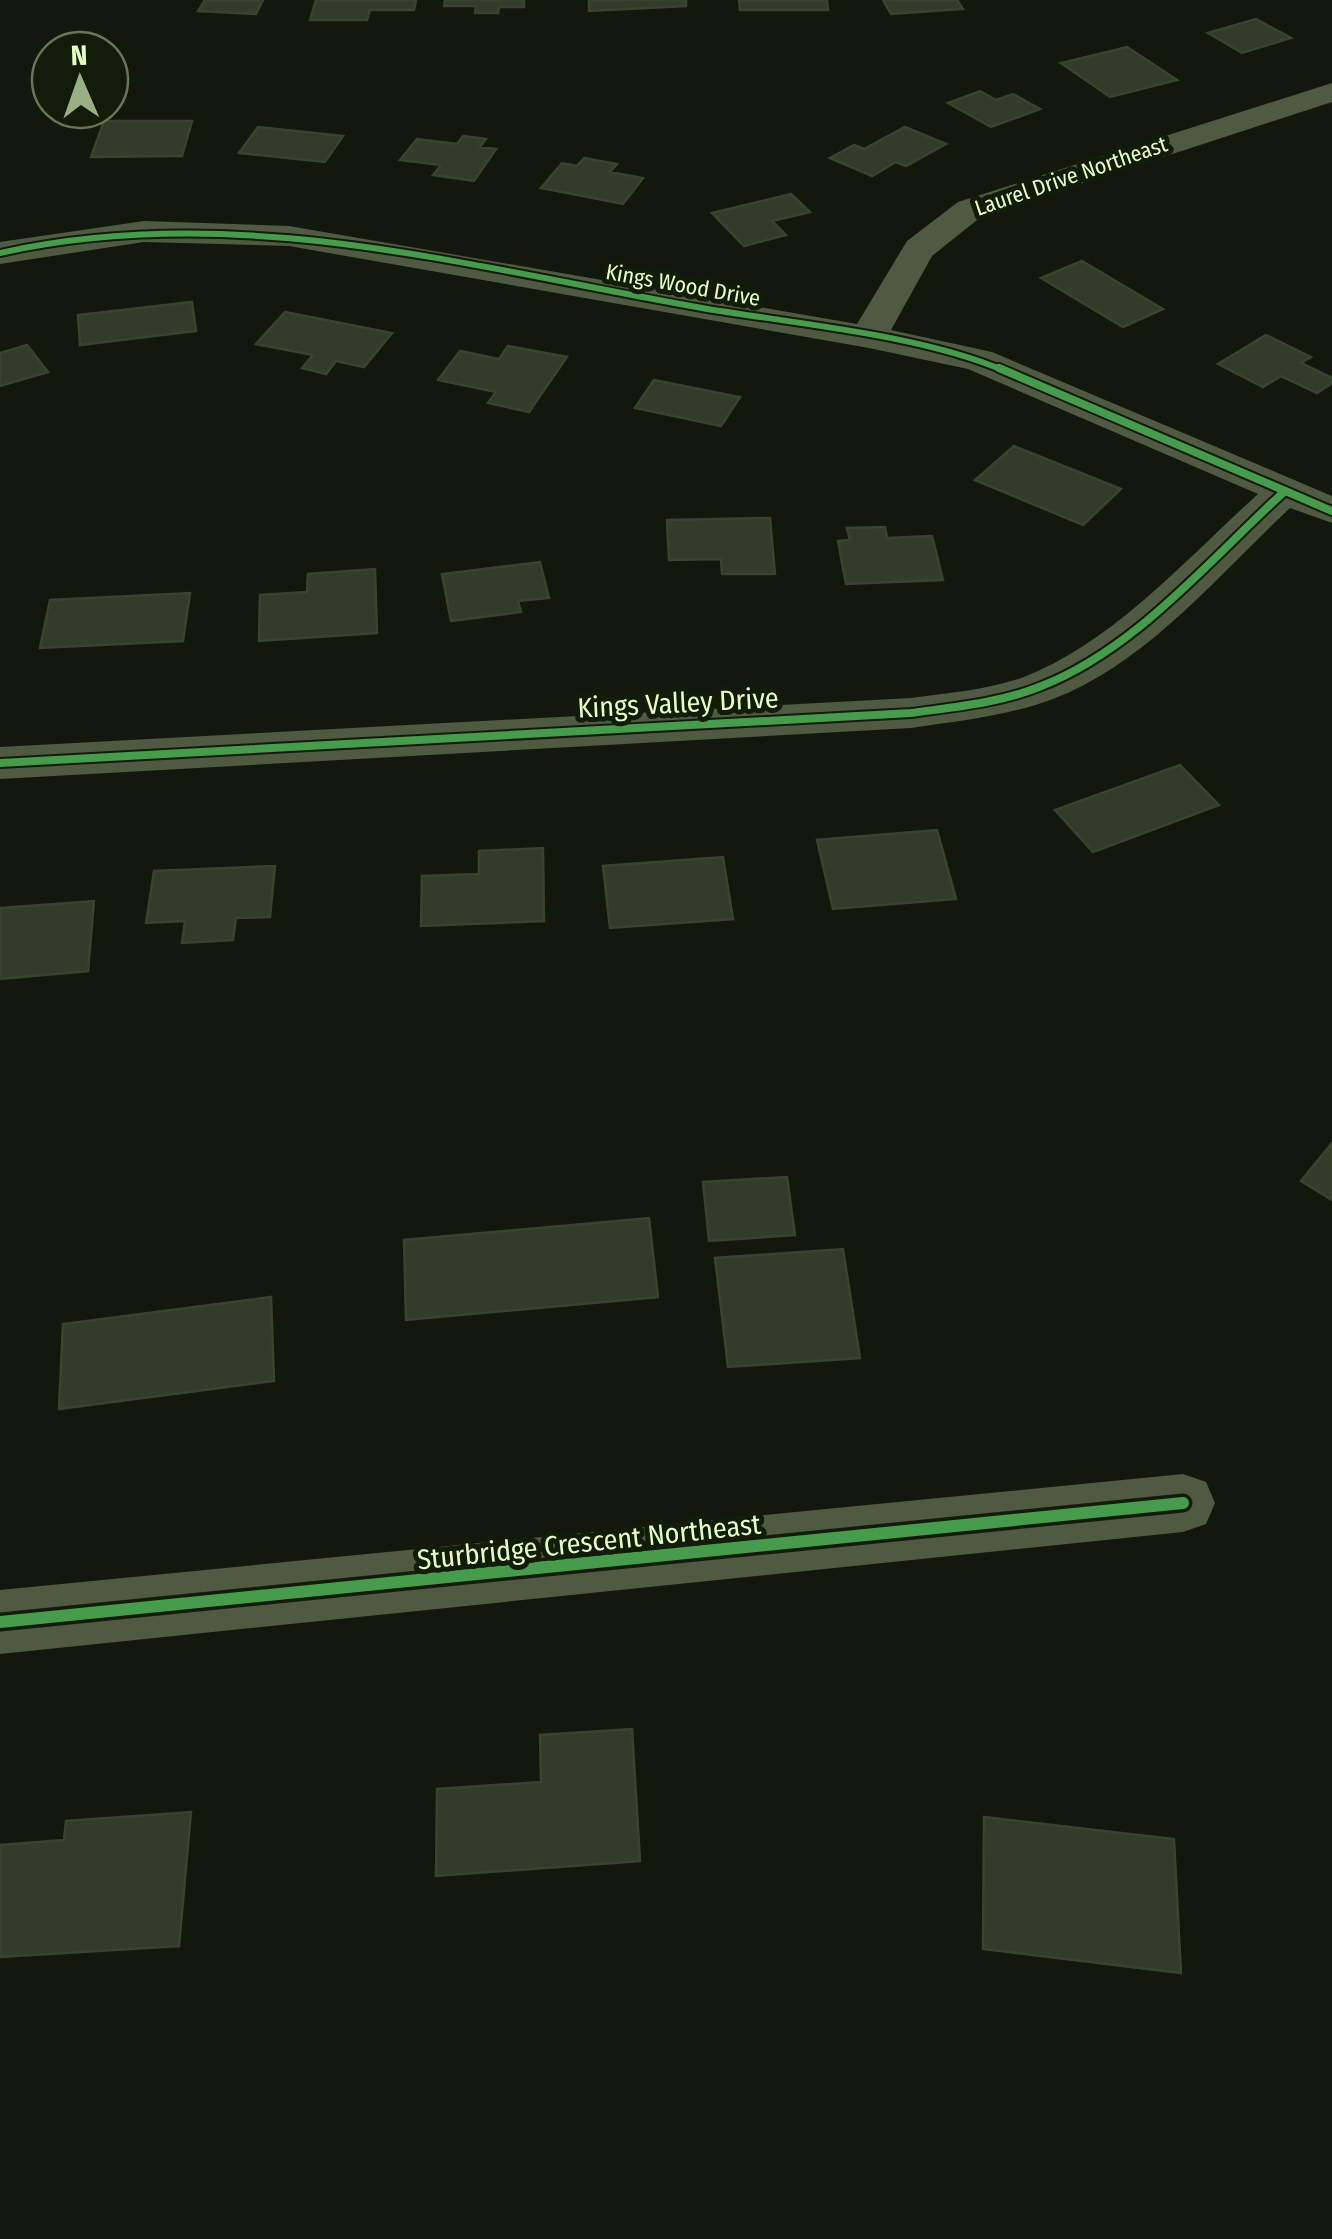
<svg xmlns="http://www.w3.org/2000/svg" width="1332" height="2239" viewBox="0 0 1332 2239" font-family="'Fira Sans Condensed',sans-serif">
<rect width="100%" height="100%" fill="#13180e"/>
<!-- building -->
<path fill="#333c2a" stroke="#39442f" stroke-width="2.5" d="M205,0H263L256,14L198,11Z
M316,0H416L414,10H370L367,20H310Z
M445,0H524V7H499L498,13H475L476,6H444Z
M589,0H686V6L589,11Z
M739,0H827L828,10H740Z
M883,0H957L963,9L891,14Z
M1256,19L1291,38L1242,53L1208,33Z
M1127,47L1177,80L1110,97L1061,63Z
M980,91L996,100L1013,94L1040,109L991,127L948,103Z
M104,121H192L182,156L91,157Z
M258,127L343,136L325,162L239,153Z
M905,127L946,144L906,166L896,162L872,176L830,158L854,145L864,149Z
M463,136L486,139L480,147L496,149L474,181L433,175L441,165L400,160L417,139L457,144Z
M584,158L617,164L610,172L643,178L623,204L541,188L562,163L577,166Z
M791,194L810,212L772,221L786,235L744,246L712,213Z
M1082,261L1163,309L1123,327L1041,278Z
M192,302L196,331L80,345L78,315Z
M285,312L392,333L364,367L336,361L326,374L302,368L313,355L256,344Z
M1266,335L1311,357L1301,363L1332,378V383L1317,393L1281,376L1263,387L1218,364Z
M27,345L48,372L0,386V353Z
M508,346L567,357L529,412L488,403L496,392L438,380L460,351L499,359Z
M654,380L740,397L721,426L635,408Z
M1014,446L1121,489L1083,525L975,480Z
M770,518L775,574H722L721,559L669,560L667,520Z
M885,527L887,538L932,536L943,580L846,584L838,541L850,540L847,528Z
M540,562L549,598L518,601L521,612L451,621L442,574Z
M375,569L377,633L259,641L260,595L307,592L308,574Z
M190,593L183,641L40,648L50,600Z
M1180,765L1219,805L1093,852L1055,810Z
M937,830L956,899L833,909L817,840Z
M543,848L544,921L421,926L422,876L479,874V851Z
M723,857L733,919L610,928L603,866Z
M275,866L270,917L236,918L233,940L182,943L185,921L146,923L154,871Z
M94,901L88,971L0,979V908Z
M1332,1143V1200L1301,1181Z
M787,1177L795,1235L709,1241L703,1182Z
M649,1218L658,1297L406,1320L404,1240Z
M843,1249L860,1358L728,1367L715,1258Z
M271,1297L274,1381L59,1409L63,1324Z
M632,1729L640,1861L436,1876L437,1789L541,1782L540,1735Z
M191,1812L179,1946L0,1957V1845L64,1840L66,1821Z
M984,1817L1174,1839L1181,1973L983,1949Z"/>
<g fill="none" stroke-linecap="round" stroke-linejoin="round">
<!-- street -->
<path fill="#505942" fill-rule="evenodd" d="M1332,83V102L982,216L932,256L891,330L992,352L1332,496V523L1290,508C1218,575 1147,663 1053,699C1008,716 959,721 911,728L0,779V747L911,698C948,693 988,690 1024,677C1115,641 1186,559 1258,494L968,369L869,348L289,246L144,242L0,264V242L144,221L289,226L857,324L907,241L958,202Z
M1183,1474L1206,1482L1215,1503L1206,1524L1183,1532L0,1654V1590Z"/>
<!-- cycleway-far2 casing -->
<g stroke="#131c0a" stroke-width="10">
<path id="cycleway-far2" d="M0,253C236,200 469,267 702,308C795,324 919,334 1005,371"/>
</g>
<!-- cycleway-far1 casing -->
<g stroke="#131c0a" stroke-width="12">
<path id="cycleway-far1" d="M999,368L1332,511
M0,763L911,713C954,707 999,703 1039,687C1136,650 1210,559 1285,491"/>
</g>
<!-- cycleway casing -->
<g stroke="#131c0a" stroke-width="19">
<path id="cycleway" d="M0,1622L1183,1503"/>
</g>
<!-- cycleway-far2 -->
<use href="#cycleway-far2" stroke="#469c4c" stroke-width="6"/>
<!-- cycleway-far1 -->
<use href="#cycleway-far1" stroke="#469c4c" stroke-width="8"/>
<!-- cycleway -->
<use href="#cycleway" stroke="#469c4c" stroke-width="12"/>
</g>
<g text-anchor="middle" dominant-baseline="central" stroke-width="10" stroke-linejoin="round" paint-order="stroke">
<!-- far-street labels -->
<g font-size="22" fill="#e4ffc5" stroke="#131c0a">
<text transform="translate(1071 176) rotate(-19)">Laurel Drive Northeast</text>
<text transform="translate(683 285) rotate(10)">Kings Wood Drive</text>
</g>
<!-- street labels -->
<g font-size="28" fill="#e4ffc5" stroke="#131c0a">
<text transform="translate(678 703) rotate(-3)">Kings Valley Drive</text>
<text transform="translate(589 1542) rotate(-6)">Sturbridge Crescent Northeast</text>
</g>
</g>
<!-- north arrow -->
<g transform="translate(80 80) rotate(358)"><circle r="48" fill="#131c0a" stroke="#677755" stroke-width="2.5"/>
<path d="M0-8L18 38L0 25L-18 38Z" fill="#9bae85"/>
<text y="-15" font-size="28" font-weight="bold" text-anchor="middle" fill="#e4ffc5">N</text>
</g>
</svg>
